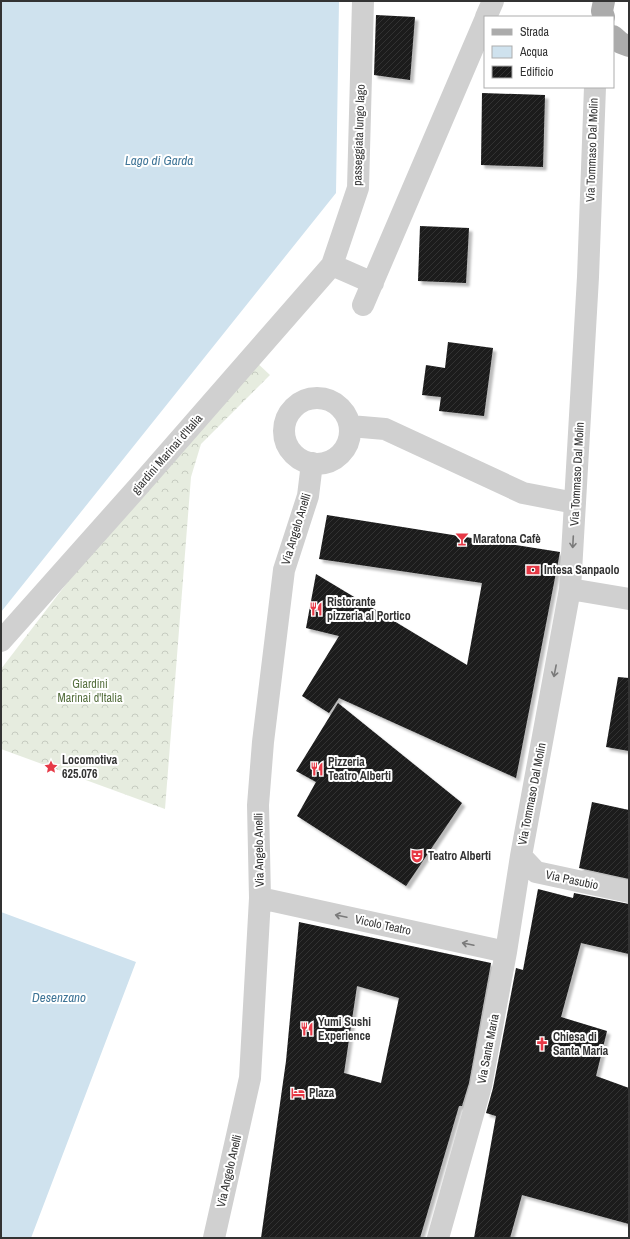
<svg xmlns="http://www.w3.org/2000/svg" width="630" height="1239" viewBox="0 0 630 1239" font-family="'Archivo Narrow',sans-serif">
<defs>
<pattern id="forest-crowns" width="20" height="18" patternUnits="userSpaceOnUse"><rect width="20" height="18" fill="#e6ecdf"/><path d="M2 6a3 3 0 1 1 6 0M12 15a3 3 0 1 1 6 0" fill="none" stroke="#c6cbc0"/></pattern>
<pattern id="building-hatch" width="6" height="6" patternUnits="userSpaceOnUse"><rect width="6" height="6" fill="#1a1a1a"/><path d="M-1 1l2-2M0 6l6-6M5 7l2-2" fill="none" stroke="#333"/></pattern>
<filter id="shadow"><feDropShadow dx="3.5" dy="3.5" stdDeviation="1" flood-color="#0004"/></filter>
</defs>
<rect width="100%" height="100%" fill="#fff"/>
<!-- forest -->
<path fill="url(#forest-crowns)" d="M254,360L270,375L201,444L191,477L165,809L1,749V669L109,528Z"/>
<!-- water -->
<path fill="#cfe2ee" d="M1,1H339L336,193L1,612Z
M1,912L136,962L31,1238H1Z"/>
<!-- building -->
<path fill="url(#building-hatch)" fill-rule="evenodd" filter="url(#shadow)" d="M376,15L415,17L410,80L374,75Z
M482,93L545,95L543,167L481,165Z
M420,226L469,228L466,283L418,281Z
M448,342L493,348L484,416L439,411L441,397L422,395L426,365L445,368Z
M327,515L560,552L516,778L339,698L329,713L302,696L339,636L306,628L316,574L467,665L482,583L319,559Z
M618,677L629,678V751L606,747Z
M338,703L462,803L406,886L297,816L316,782L296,771Z
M592,802L629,810V879L579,868Z
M538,889L573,898L574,893L629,904V954L581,943L561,1017L607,1031L596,1076L629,1088V1224L522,1195L510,1238H474L496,1116L486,1113L493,1088L516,968L523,970Z
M299,922L491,963L469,1083L462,1106H459L420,1238H261L286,1061ZM357,986L399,998L381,1083L344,1073Z"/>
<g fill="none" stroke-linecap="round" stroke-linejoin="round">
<!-- minor -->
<path stroke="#d0d0d0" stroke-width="22" d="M486,17L493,1
M332,265L373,283
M363,305L485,20
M284 431a33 33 0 1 1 66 0a33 33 0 1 1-66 0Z
M350,426L385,429L523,493L575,503
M570,589L629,599
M1,641L138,487L332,265L358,188L363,1
M521,856L536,872L629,892
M260,898L506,952
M214,1238L250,1078L260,898L258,805L263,742L284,570L308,496L312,463
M438,1238L481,1086L506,952L521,856L570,589L588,277L595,87"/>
<!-- major -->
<path stroke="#ababab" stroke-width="22" d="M604,1L602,11L604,17
M613,36L621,43L629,46"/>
</g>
<!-- one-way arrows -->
<defs><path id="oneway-shaft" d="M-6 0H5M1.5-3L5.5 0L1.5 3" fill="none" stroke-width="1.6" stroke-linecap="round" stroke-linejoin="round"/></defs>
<g stroke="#7a7a7a">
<use href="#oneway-shaft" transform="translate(573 542) rotate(93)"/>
<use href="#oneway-shaft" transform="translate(555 671) rotate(101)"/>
<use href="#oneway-shaft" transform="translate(341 916) rotate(-168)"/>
<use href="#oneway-shaft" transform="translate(468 944) rotate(-168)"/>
</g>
<!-- icons -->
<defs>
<g id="bar-bare" transform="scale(1.08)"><path d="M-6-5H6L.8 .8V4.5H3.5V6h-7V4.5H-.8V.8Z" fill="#e63946" stroke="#fff" stroke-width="2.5" paint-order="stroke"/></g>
<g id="bank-bare" transform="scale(1.08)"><path d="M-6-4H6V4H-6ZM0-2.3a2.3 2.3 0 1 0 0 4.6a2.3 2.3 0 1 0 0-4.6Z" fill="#e63946" stroke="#fff" stroke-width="2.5" paint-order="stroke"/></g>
<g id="restaurant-bare" transform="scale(1.08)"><path d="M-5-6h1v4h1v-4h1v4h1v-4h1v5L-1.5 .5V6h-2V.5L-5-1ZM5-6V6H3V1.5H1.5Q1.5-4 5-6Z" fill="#e63946" stroke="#fff" stroke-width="2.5" paint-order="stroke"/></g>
<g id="sight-bare" transform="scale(1.08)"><path d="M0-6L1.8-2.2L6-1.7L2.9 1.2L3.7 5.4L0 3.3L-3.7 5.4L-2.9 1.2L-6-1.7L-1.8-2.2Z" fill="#e63946" stroke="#fff" stroke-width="2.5" paint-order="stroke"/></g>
<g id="theatre-bare" transform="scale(1.08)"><path d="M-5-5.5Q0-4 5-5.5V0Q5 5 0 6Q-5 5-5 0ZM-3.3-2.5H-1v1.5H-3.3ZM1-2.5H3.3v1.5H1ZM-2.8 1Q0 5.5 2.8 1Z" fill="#e63946" stroke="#fff" stroke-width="2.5" paint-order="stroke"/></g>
<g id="church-bare" transform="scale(1.08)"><path d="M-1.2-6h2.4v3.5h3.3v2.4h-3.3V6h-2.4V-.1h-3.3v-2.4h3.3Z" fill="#e63946" stroke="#fff" stroke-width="2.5" paint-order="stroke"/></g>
<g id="hotel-bare" transform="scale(1.08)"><path d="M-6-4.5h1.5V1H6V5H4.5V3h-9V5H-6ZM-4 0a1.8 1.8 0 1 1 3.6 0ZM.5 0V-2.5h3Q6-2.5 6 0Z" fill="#e63946" stroke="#fff" stroke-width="2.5" paint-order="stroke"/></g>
</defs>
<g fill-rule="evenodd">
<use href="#bar-bare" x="462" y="539"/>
<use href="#bank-bare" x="533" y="570"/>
<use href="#restaurant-bare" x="316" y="609"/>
<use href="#sight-bare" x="51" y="767"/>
<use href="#restaurant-bare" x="317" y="769"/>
<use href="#theatre-bare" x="417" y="856"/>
<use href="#restaurant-bare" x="307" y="1029"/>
<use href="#church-bare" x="542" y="1044"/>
<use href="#hotel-bare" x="298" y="1093"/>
</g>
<g text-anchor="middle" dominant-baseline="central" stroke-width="4" stroke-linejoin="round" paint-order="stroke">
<!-- street labels -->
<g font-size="12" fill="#333" stroke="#fff">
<text transform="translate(359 135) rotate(-88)">passeggiata lungo lago</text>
<text transform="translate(592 150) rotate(-88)">Via Tommaso Dal Molin</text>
<text transform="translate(167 454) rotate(-49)">giardini Marinai d'Italia</text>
<text transform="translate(577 474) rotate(-87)">Via Tommaso Dal Molin</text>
<text transform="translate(296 529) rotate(-73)">Via Angelo Anelli</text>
<text transform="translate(532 794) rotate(-79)">Via Tommaso Dal Molin</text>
<text transform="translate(259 850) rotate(-91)">Via Angelo Anelli</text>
<text transform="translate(572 880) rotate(12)">Via Pasubio</text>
<text transform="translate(383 925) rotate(12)">Vicolo Teatro</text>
<text transform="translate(488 1049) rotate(-79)">Via Santa Maria</text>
<text transform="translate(229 1171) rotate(-77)">Via Angelo Anelli</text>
</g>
<!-- poi labels -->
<g font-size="12" font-weight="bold" fill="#333" stroke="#fff" text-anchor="start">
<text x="473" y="539">Maratona Cafè</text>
<text x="544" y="570">Intesa Sanpaolo</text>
<text x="327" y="602">Ristorante<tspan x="327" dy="14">pizzeria al Portico</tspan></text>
<text x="62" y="760">Locomotiva<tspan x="62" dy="14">625.076</tspan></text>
<text x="328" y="762">Pizzeria<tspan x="328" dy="14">Teatro Alberti</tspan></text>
<text x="428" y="856">Teatro Alberti</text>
<text x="318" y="1022">Yumi Sushi<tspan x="318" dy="14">Experience</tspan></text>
<text x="553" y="1037">Chiesa di<tspan x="553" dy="14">Santa Maria</tspan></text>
<text x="309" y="1093">Plaza</text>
</g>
<!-- park labels -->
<g font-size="12" fill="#56703f" stroke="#fff">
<text x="90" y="684">Giardini<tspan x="90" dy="14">Marinai d'Italia</tspan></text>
</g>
<!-- water labels -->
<g font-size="13" font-style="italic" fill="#3f7597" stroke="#fff">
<text x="159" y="160">Lago di Garda</text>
<text x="59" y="997">Desenzano</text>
</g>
</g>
<!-- border -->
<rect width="630" height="1239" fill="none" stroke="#333333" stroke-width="4"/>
<!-- legend -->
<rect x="484" y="16" width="130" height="72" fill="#ffffff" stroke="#adadad"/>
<rect x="492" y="29" width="20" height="6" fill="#ababab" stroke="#adadad"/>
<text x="520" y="36" font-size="12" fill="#333333">Strada</text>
<rect x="492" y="46" width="20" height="12" fill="#cfe2ee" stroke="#adadad"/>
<text x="520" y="56" font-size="12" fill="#333333">Acqua</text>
<rect x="492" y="66" width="20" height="12" fill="url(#building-hatch)" stroke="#adadad"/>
<text x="520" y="76" font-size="12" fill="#333333">Edificio</text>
</svg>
